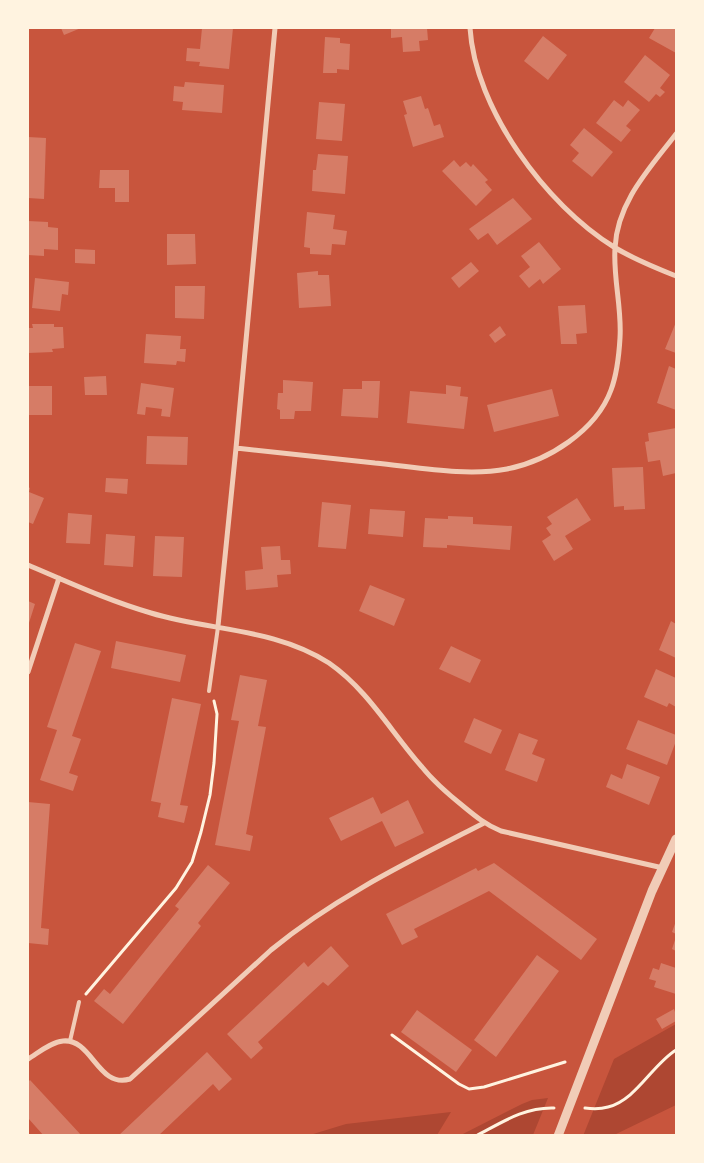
<svg xmlns="http://www.w3.org/2000/svg" width="704" height="1163" viewBox="0 0 704 1163" font-family="Mulish,sans-serif">
<rect width="100%" height="100%" fill="#c8553d"/>
<!-- green -->
<path fill="#ae4732" d="M676,1024V1105L614,1135L583,1136L614,1059Z
M548,1098L533,1135L459,1136L522,1104L532,1100Z
M451,1112L437,1135H310L346,1124Z"/>
<!-- building -->
<path fill="#d67c66" d="M61,28H81L64,35Z
M202,28H233L229,69L199,66L200,62L186,61L187,48L200,49Z
M391,28H427L428,40L419,41L420,51L403,52L402,37L391,38Z
M655,28H676V53L649,38Z
M543,36L567,55L548,80L524,61Z
M325,37L340,38V43L350,44L349,70L337,69V73H323Z
M645,55L670,75L660,88L665,92L660,97L656,94L649,102L624,82Z
M185,82L224,85L222,113L182,110L183,102L173,101L174,86L184,87Z
M421,96L425,109L428,108L434,126L440,124L444,137L413,147L404,115L407,114L403,101Z
M614,100L623,107L628,100L640,110L626,126L631,130L621,142L596,123Z
M319,102L345,104L342,141L316,139Z
M584,128L613,152L592,177L572,161L579,153L570,145Z
M28,137L46,138L44,199L28,198Z
M318,154L348,156L345,194L312,191L313,170H316Z
M454,160L460,167L466,162L471,167L473,164L488,180L485,182L492,190L476,206L442,171Z
M100,170H129V202H115V188H99Z
M513,198L532,219L497,245L488,233L478,240L469,229Z
M307,212L335,215L333,229L347,231L345,245L332,244L331,255L310,254V248L304,247Z
M28,221L48,222V227L58,228V250L44,249V256L28,255Z
M167,234H195L196,264L167,265Z
M539,242L561,269L543,284L540,279L529,288L519,276L530,267L521,256Z
M75,249L95,250V264L75,263Z
M471,262L479,271L459,288L451,278Z
M318,271V275H329L331,306L299,308L297,273Z
M35,278L69,282L68,295L62,294L60,311L32,308Z
M175,286H205L204,319L175,318Z
M585,305L587,333L576,334L577,344H561L558,306Z
M676,322V353L665,349Z
M32,324H54V327H63L64,348L52,349L53,352L28,353V328H33Z
M500,326L506,335L495,343L489,335Z
M146,334L181,336L180,349H186L185,362L177,361L176,365L144,363Z
M669,366L676,369V410L657,403Z
M106,376L107,395H85L84,377Z
M283,380L313,382L311,411H295L294,419H280V410L277,409L278,393H283Z
M362,381H380L378,418L341,416L343,389H362Z
M141,383L174,388L170,417L161,416L162,409L146,407L145,415L137,414Z
M446,385L461,387L460,396L468,397L464,429L407,423L410,391L446,394Z
M28,386H52V415H28Z
M552,389L559,416L494,432L487,405Z
M676,428V473L663,476L660,460L648,462L645,442L649,441L648,433Z
M147,436L188,437L187,465L146,464Z
M643,467L645,509L624,510V506L614,507L612,468Z
M106,478L128,479L127,494L105,492Z
M28,487L30,488L29,492L44,498L33,524L28,522Z
M577,498L591,520L565,536L573,549L554,561L542,541L551,535L546,528L552,524L547,517Z
M322,502L351,505L346,549L318,547Z
M370,509L405,511L403,537L368,534Z
M68,513L92,515L90,544L66,543Z
M448,516L473,517V524L512,526L510,550L447,545V548L423,547L425,518L448,519Z
M106,534L135,536L133,567L104,565Z
M155,536L184,537L182,577L153,576Z
M280,546L281,560H290L291,574L277,575L278,587L246,590L245,571L263,569L261,547Z
M370,585L405,599L394,626L359,611Z
M28,601L35,604L28,626Z
M671,621L676,624V658L659,650Z
M116,641L186,655L180,682L111,668Z
M75,643L101,651L72,736L81,739L69,773L78,776L73,791L40,780L57,730L47,727Z
M451,646L481,660L470,683L439,669Z
M656,669L676,678V707L669,703L667,707L644,697Z
M240,675L267,680L258,726L266,727L246,834L253,836L250,851L215,845L239,721L231,720Z
M172,698L201,704L180,805L188,806L184,823L158,817L161,803L151,801Z
M474,718L502,730L491,754L464,742Z
M638,720L676,735V741L667,765L626,749Z
M519,733L538,740L532,754L545,759L537,782L505,770Z
M627,764L660,777L649,805L606,787L611,774L622,779Z
M373,797L381,814L408,800L424,833L395,847L382,821L341,841L329,818Z
M28,802L50,804L41,928L49,929L48,945L28,943Z
M494,863L597,939L581,960L489,891L414,929L418,937L402,945L386,914L476,868L478,871Z
M208,865L230,883L198,923L201,926L123,1024L94,1001L104,989L110,994L179,909L175,906Z
M676,921V934L672,932Z
M676,937V951L672,949Z
M331,946L349,966L328,986L323,982L258,1042L263,1048L251,1059L227,1034L304,962L308,967Z
M537,955L559,971L496,1057L474,1040Z
M661,963L676,968V994L654,987L656,981L649,979L653,968L659,970Z
M674,1009L676,1015V1021L662,1029L656,1019Z
M417,1010L472,1050L456,1072L401,1032Z
M207,1052L232,1079L219,1091L213,1084L158,1136H118Z
M30,1080L82,1136H44L28,1118V1082Z"/>
<g fill="none" stroke-linecap="round" stroke-linejoin="round">
<!-- path -->
<path stroke="#fff3e0" stroke-width="3" d="M86,994L176,888L192,862L201,832L210,795L214,763L217,714L214,701
M392,1035L459,1084L469,1089L484,1087L565,1062
M585,1108C593,1109 601,1109 608,1107C636,1100 652,1065 676,1050
M476,1136C501,1123 524,1107 554,1108"/>
<!-- service -->
<path stroke="#f1ccb7" stroke-width="4" d="M209,691L218,627
M70,1041L79,1002"/>
<!-- minor -->
<path stroke="#f1ccb7" stroke-width="5" d="M470,28C475,109 546,205 614,247C633,259 656,268 676,276
M236,448C283,453 329,458 375,463C416,467 466,477 507,469C548,461 596,431 611,390C617,374 619,355 620,338C622,308 613,278 615,248C617,202 650,168 676,134
M28,565C68,582 109,601 151,613C210,631 275,628 329,663C368,690 391,732 422,767C434,782 448,794 463,806C475,816 486,825 501,831L663,868
M218,626L236,448L275,28
M28,672L59,578
M28,1059C38,1053 51,1042 63,1041C92,1038 98,1089 130,1079L271,950C335,897 410,861 484,823"/>
<!-- tertiary -->
<path stroke="#f1ccb7" stroke-width="9" d="M558,1136L652,891L676,839"/>
</g>
<!-- border -->
<rect width="704" height="1163" fill="none" stroke="#fff3e0" stroke-width="58"/>
</svg>
